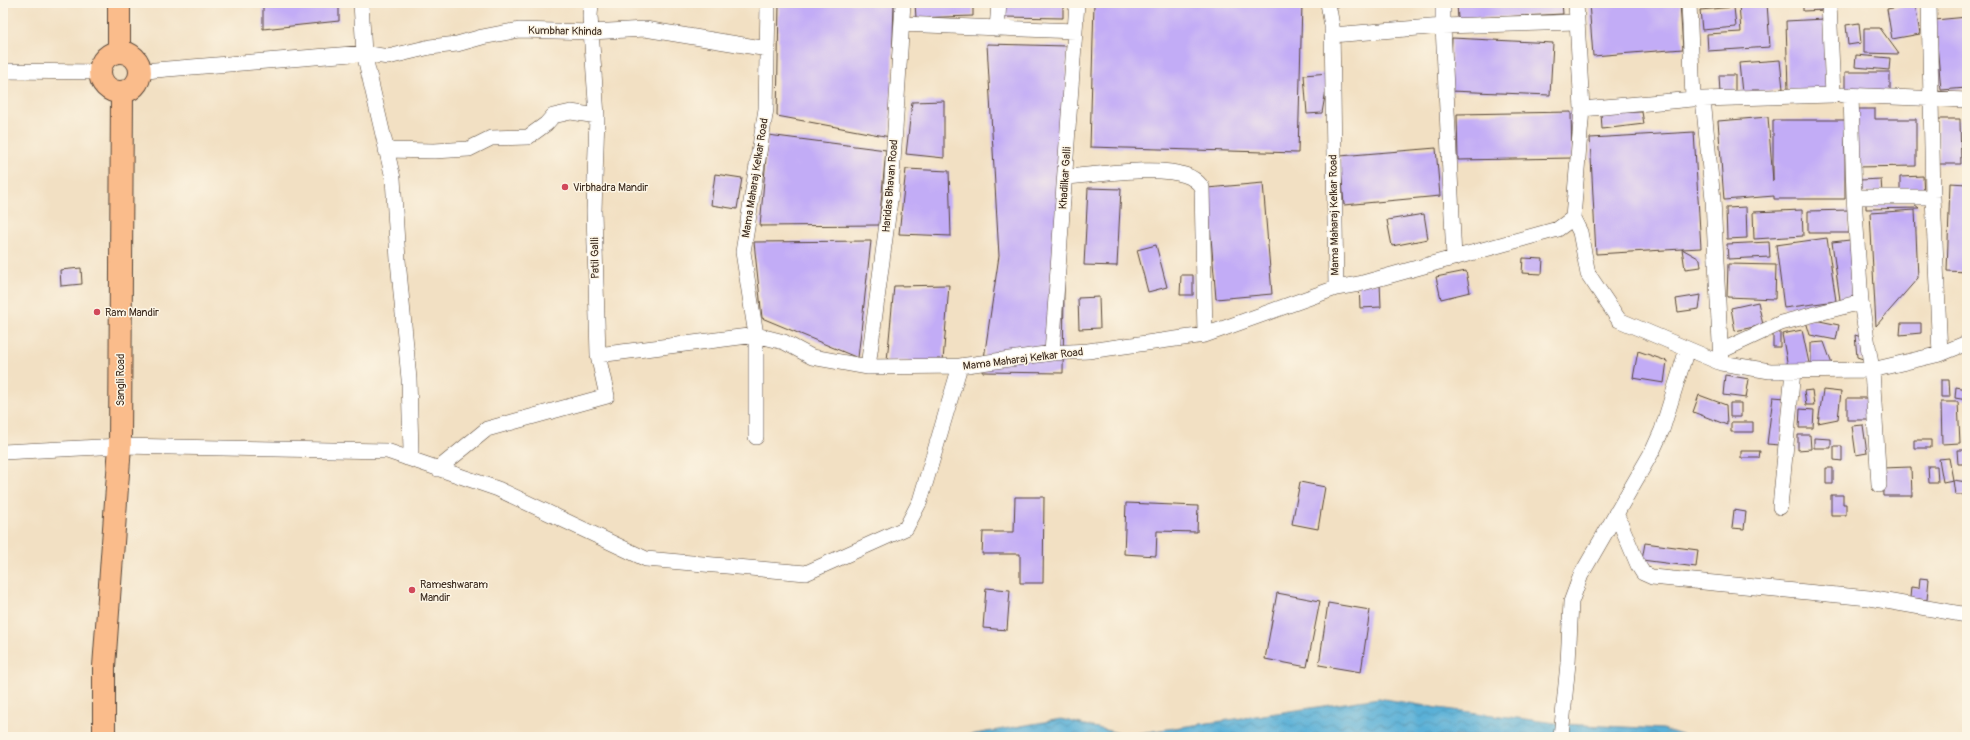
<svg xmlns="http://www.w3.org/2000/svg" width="1970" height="740" viewBox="0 0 1970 740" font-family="Pangolin,sans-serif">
<defs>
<pattern id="water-waves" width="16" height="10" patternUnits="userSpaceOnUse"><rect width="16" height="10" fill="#5ab0d7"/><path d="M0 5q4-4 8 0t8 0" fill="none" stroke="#4c8fae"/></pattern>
</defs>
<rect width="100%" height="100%" fill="#fcf5e5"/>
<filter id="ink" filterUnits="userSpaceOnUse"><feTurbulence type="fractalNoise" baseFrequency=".025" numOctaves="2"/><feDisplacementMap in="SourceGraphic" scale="8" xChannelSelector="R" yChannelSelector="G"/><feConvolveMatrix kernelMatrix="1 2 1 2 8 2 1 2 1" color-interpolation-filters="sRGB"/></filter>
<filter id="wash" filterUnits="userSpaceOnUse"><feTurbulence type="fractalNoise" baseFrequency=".012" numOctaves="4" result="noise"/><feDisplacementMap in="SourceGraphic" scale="16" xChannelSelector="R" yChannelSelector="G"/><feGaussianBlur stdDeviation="0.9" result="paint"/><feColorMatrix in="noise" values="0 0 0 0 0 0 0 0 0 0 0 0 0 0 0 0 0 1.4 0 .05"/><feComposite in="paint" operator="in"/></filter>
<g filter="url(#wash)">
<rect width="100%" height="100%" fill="#f2e0c3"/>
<!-- water -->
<path fill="url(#water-waves)" stroke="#4a6d7a" d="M1379,698L1438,708L1564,724L1663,729L1688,737H958L1061,719L1126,735Z"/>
<g id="blocks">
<!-- building -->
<path fill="#c2acf6" d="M263,3H339V21L263,29Z
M779,3H894L890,137L777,116Z
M915,3H973V16L916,18Z
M1003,3H1063V18L1003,17Z
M1094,3H1302L1298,153L1090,147Z
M1334,3H1357V4L1334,7Z
M1457,3H1562L1563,14L1458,19Z
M1589,3H1680L1683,49L1593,56Z
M1739,3H1767L1770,47L1708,51L1707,34L1741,32Z
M1803,3H1826V10L1803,11Z
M1939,3H1966V5L1939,6Z
M1915,4L1920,34L1892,39L1887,9Z
M1734,7L1736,27L1702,30L1700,10Z
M1967,17V88L1941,90L1935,20Z
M1824,19L1826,89L1788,90L1786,21Z
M1859,23L1861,43L1848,45L1846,25Z
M1864,28H1880L1899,54L1864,53Z
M1452,38L1553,43L1550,95L1450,91Z
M987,44L1067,46L1063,373L982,372L999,256Z
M1856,55L1890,58L1889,70L1855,67Z
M1780,60L1783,89L1742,93L1739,63Z
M1845,72H1890V91H1845Z
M1329,73L1322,113L1307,114L1304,75Z
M1719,75H1735V93H1720Z
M944,101V158L906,154L912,102Z
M1854,109H1875V119H1916V166L1855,167Z
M1571,112L1572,158L1458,160L1457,114Z
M1642,112L1644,124L1602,129L1601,113Z
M1768,117L1773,181V120H1845V199H1774V196L1724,200L1718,121Z
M1938,119H1960L1961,164H1939Z
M1694,132L1701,248L1682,249L1700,259L1701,267L1685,269L1682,249L1596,254L1590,138Z
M768,135L886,150L879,225L760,226Z
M1436,148L1440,196L1344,205L1340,156Z
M906,169L949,171L951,236L899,234Z
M715,174L742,178L737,209L711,205Z
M1923,176L1924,194L1900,195V177Z
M1881,179L1882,193H1860V180Z
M1263,183L1272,294L1216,299L1207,188Z
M1950,183L1967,184V272L1947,271Z
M1088,188L1121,189L1117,266L1084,265Z
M1866,204H1914L1919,208L1866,209Z
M1746,207L1747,238L1727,239L1726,208Z
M1802,210L1803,236L1754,239L1753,212Z
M1849,210V233H1808V211Z
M1915,210L1918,278L1876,326L1870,213Z
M1424,214L1428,239L1392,246L1387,220Z
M1827,238L1836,301L1784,308L1776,245Z
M1850,240L1857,298L1840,300L1832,242Z
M871,241L858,358L762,318L754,242Z
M1769,242L1770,257L1728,259L1727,244Z
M1156,245L1167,287L1148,292L1137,250Z
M1523,258L1543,259L1542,274L1522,273Z
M1728,264L1776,265L1775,299L1727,297Z
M81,268L82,284L61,286L60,270Z
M1466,271L1470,292L1441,299L1436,277Z
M1181,275H1193V295H1180Z
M1380,283L1381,307L1360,308L1359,284Z
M949,285L943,361H887L894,286Z
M1701,295L1699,309L1678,312L1676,299Z
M1099,297L1100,328L1079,329L1078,298Z
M1758,302L1763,325L1735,331L1731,308Z
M1805,318L1839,325L1836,340L1810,335Z
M1901,323H1921V333L1900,335Z
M1802,330L1809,363L1788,367L1782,334Z
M1773,331H1780V347H1773Z
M1855,335L1864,338L1866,360L1857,357Z
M1824,342L1833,367H1811V343Z
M1638,351L1667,361L1664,383L1633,378Z
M1725,375L1749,379L1746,398L1723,395Z
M1941,380H1949L1950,397H1941Z
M1956,387L1967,389V400L1955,398Z
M1812,390L1814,405H1806L1804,391Z
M1823,390L1841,392L1838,419L1818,423Z
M1699,395L1726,405L1727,425L1693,412Z
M1773,397L1786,398L1780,445L1767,444Z
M1847,398H1868L1869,420H1847Z
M1941,402H1958L1960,443L1942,444Z
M1730,403H1741V417H1730Z
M1800,409L1814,410L1813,428H1799Z
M1731,422H1753V432H1731Z
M1863,425L1867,453L1856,455L1852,426Z
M1798,435H1810L1811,449L1798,450Z
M1814,438L1831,439V448H1814Z
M1914,440H1931V448H1914Z
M1834,446H1842V461L1834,460Z
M1957,450H1967V464H1958Z
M1741,451H1760L1759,458H1741Z
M1949,458L1953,480L1967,482V495H1955L1953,480L1943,482L1939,459Z
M1928,466H1937L1938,483H1929Z
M1911,467L1912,496H1883L1882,468Z
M1826,468H1833V484H1826Z
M1300,482L1325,487L1318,529L1292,524Z
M1831,495H1843V504H1846V515H1831Z
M1015,497H1044L1043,583H1020V554H982L983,532H1014Z
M1126,503L1198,506L1197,532L1157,531L1156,556L1124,554Z
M1734,510L1746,512L1744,529L1732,528Z
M1645,543L1698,550L1696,567L1642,560Z
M1920,578L1929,579L1927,600L1910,598L1911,587L1919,588Z
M986,588L1010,590L1007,630L983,628Z
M1277,593L1320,601L1307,667L1265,659Z
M1328,603L1370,610L1361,672L1319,665Z"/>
</g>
</g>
<g filter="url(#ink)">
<use href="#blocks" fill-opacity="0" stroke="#564537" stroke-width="1"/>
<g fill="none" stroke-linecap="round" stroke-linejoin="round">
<!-- street casing -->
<g stroke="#564537" stroke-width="16">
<path id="street" d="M361,3L364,53L393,178L398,260L409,379L411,451L407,458
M591,3L590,16L597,116L594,211L598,355L756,335V437
M768,3L766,109L743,252L756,335L784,342L812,357L868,367L960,366L1052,353L1088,351L1205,335L1336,288L1332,26L1328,3
M1576,3L1582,109L1573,218L1580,232L1588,274L1619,320L1721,363L1770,371L1872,370L1940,354L1967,343
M1689,3L1693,99H1703L1833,95L1829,3
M1929,3L1933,197L1940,354
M902,24L1075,31
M997,29L999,3
M1332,35L1443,26V3
M3,71L100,72
M141,72L155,70L364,53L388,57L430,47L457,44L482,37L519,30L591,32L645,29L768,49
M1842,95L1967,100
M1851,95L1854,197L1861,302L1872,370L1879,485
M1703,99L1713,200L1721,363
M1582,109L1693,99
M386,150L434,151L469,149L491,138L528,137L546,124L553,116L571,112L597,116
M1066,177C1096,175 1158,165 1185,175C1192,177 1197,181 1202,187L1205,335
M1854,197H1933
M1454,258L1443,26L1577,22
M1336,288L1359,284L1558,229L1573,218
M1721,351L1781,323L1861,302
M1052,353L1077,3
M868,367L891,193L903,3
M3,452L120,446L387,451L498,489L646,559L806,573L906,528L920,501L960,366
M438,469L487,429L607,396L598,355
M1780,507L1793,371
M1616,513L1638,565L1643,573L1652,577L1869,598L1967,615
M1561,737L1568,663L1571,602L1581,575L1653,450L1662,430L1687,349"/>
</g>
<!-- highway casing -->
<g stroke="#564537" stroke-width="24">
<path id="highway" d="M119,51V3
M100 72a20 20 0 1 1 40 0a20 20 0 1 1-40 0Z
M104,737V667L120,446L122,92"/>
</g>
<!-- street -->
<use href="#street" stroke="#fff" stroke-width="15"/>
<!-- highway -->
<use href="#highway" stroke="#fabc8b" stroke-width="22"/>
</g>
</g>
<!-- markers -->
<g fill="#d1495b" stroke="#fcf5e5" stroke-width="1.5">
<circle cx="565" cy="187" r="4"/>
<circle cx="97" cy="312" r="4"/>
<circle cx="412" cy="590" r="4"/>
</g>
<g text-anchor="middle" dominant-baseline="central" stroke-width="3" stroke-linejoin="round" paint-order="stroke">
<!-- street labels -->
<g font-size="11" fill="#3b2a1e" stroke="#fcf5e5">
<text transform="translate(565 31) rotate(1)">Kumbhar Khinda</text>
<text transform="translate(755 178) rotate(-81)">Mama Maharaj Kelkar Road</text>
<text transform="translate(1065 178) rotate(-86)">Khadilkar Galli</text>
<text transform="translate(890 186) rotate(-85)">Haridas Bhavan Road</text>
<text transform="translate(1334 215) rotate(-91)">Mama Maharaj Kelkar Road</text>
<text transform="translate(595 258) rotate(-91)">Patil Galli</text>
<text transform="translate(1023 359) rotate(-7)">Mama Maharaj Kelkar Road</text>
<text transform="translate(120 380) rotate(-90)">Sangli Road</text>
</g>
<!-- poi labels -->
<g font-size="11" fill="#3b2a1e" stroke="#fcf5e5" text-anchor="start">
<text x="573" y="187">Virbhadra Mandir</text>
<text x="105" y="312">Ram Mandir</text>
<text x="420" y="584">Rameshwaram<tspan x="420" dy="13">Mandir</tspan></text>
</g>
</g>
<!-- margin -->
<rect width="1970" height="740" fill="none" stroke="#fcf5e5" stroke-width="16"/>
</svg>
